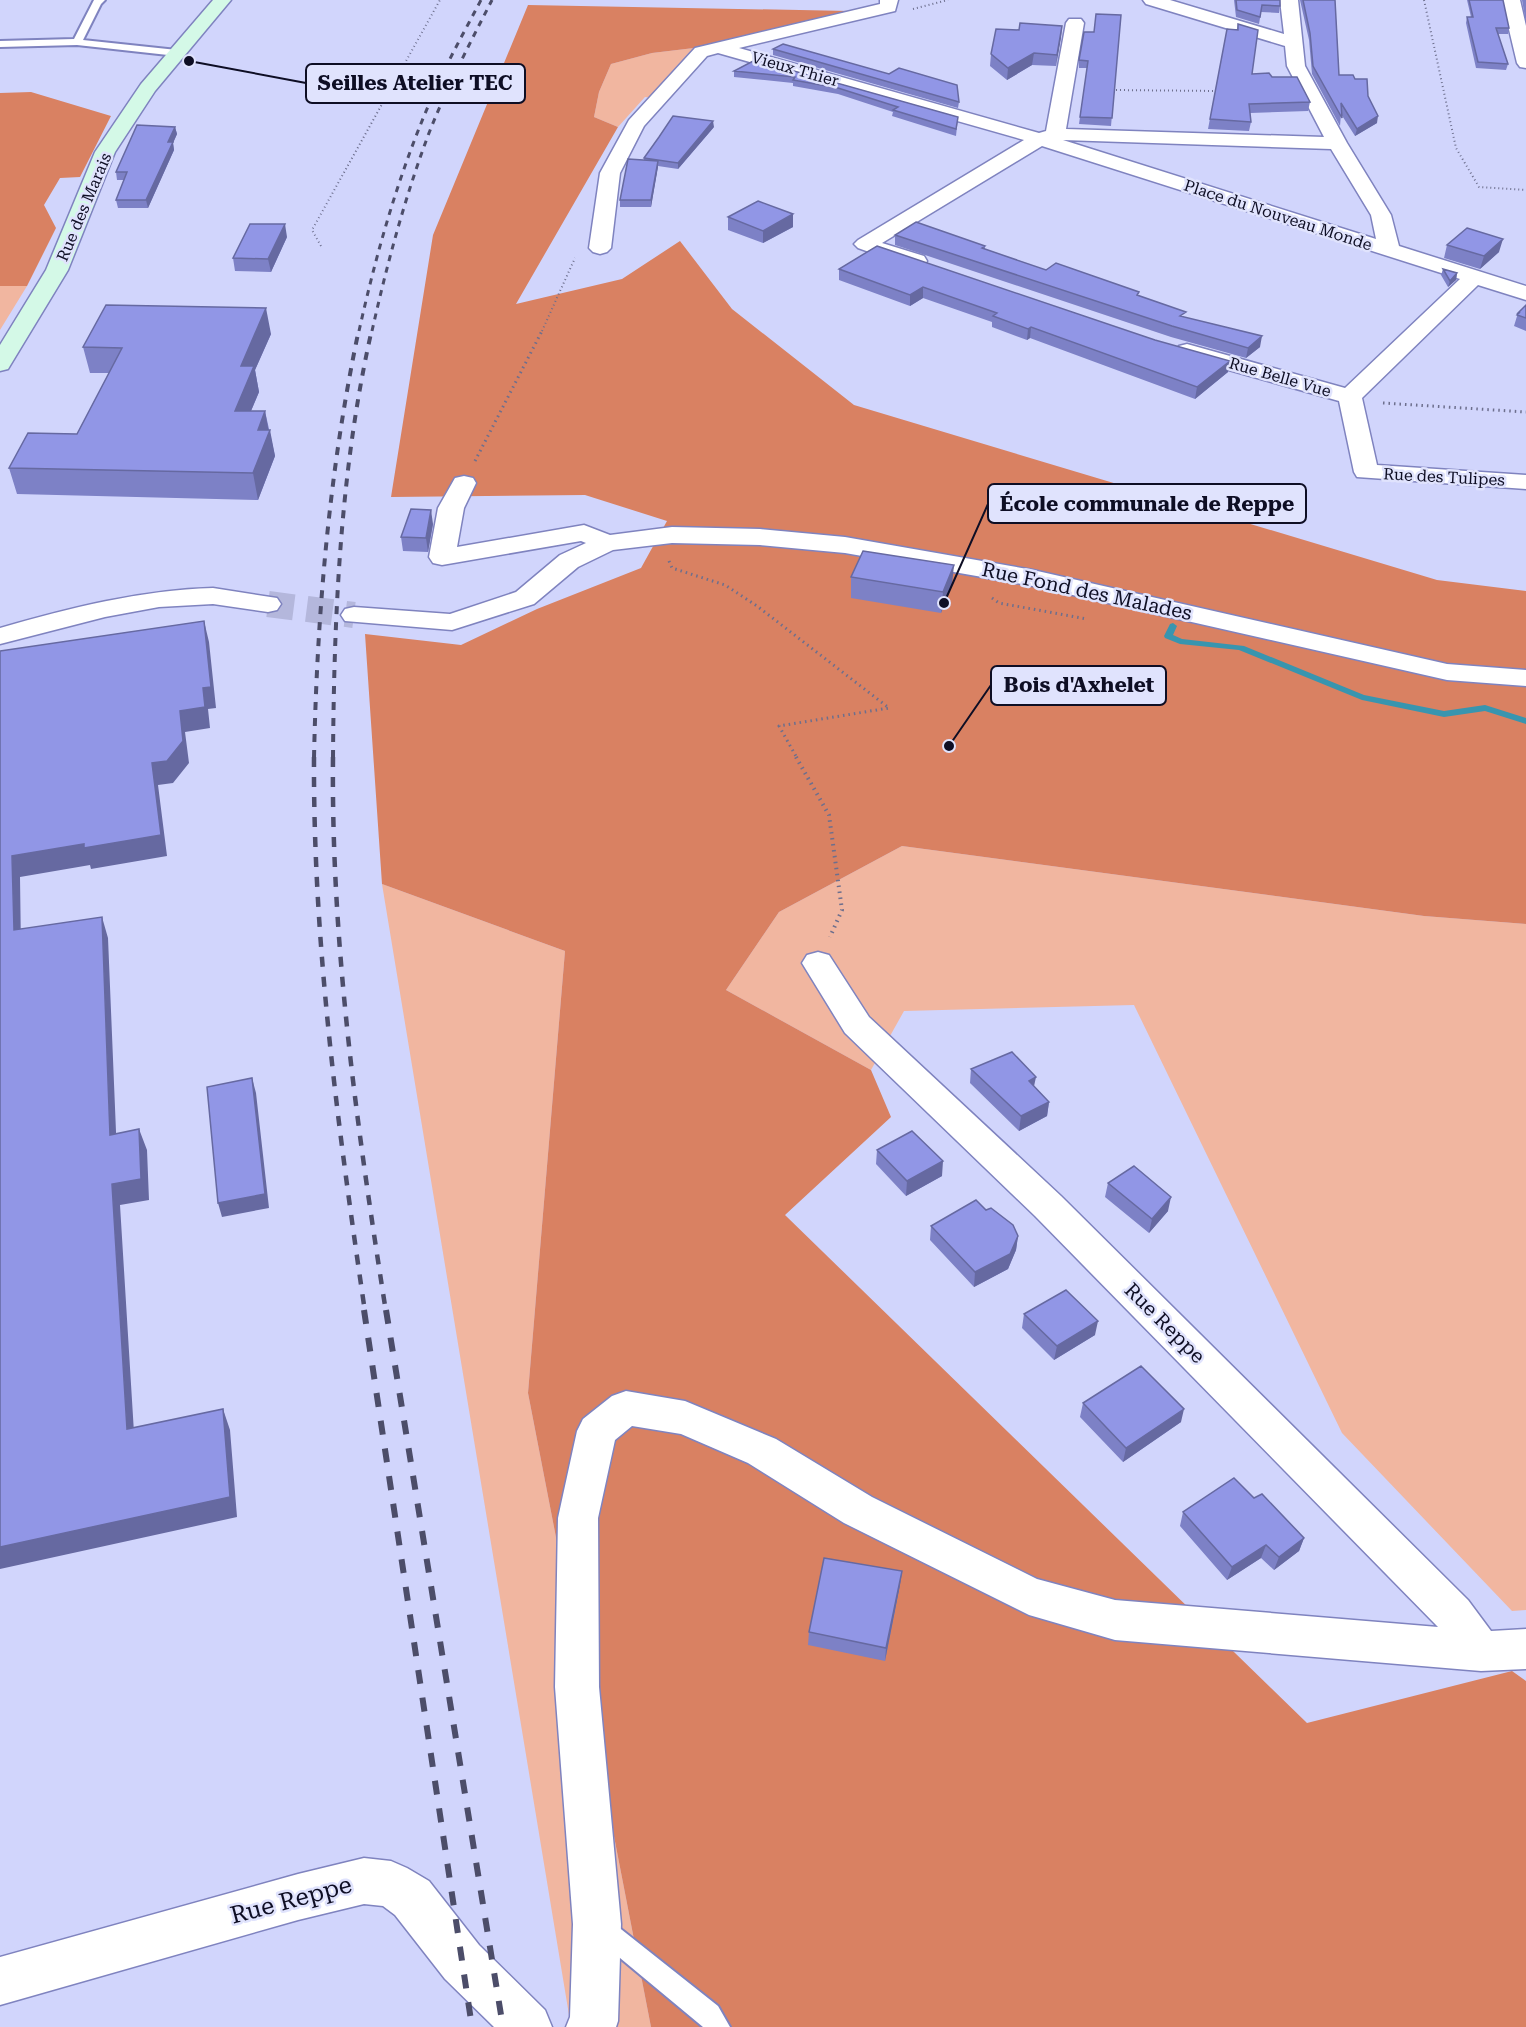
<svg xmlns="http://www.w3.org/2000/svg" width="1526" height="2027" viewBox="0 0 1526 2027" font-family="'Roboto Serif',serif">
<rect width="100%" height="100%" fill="#d1d5fc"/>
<!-- green -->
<path fill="#f1b6a0" d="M694,48L652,98L645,97L618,127L594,117L599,92L611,64L652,53Z
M0,286H27L0,330Z
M902,846L1424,916L1526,924V1610L1512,1611L1342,1433L1134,1005L904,1011L871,1070L726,990L779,912Z
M382,884L565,951L528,1393L651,2027H571Z"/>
<!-- forest -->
<path fill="#d98162" d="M528,5L850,11L694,48L652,53L611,64L599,92L594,117L618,127L516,304L622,279L680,241L732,309L854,405L1437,580L1526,591V924L1424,916L902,846L779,912L726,990L871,1070L891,1117L785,1215L1307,1723L1512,1671L1526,1681V2027H651L528,1393L565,951L382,884L365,634L461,645L537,609L641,568L667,521L585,495L391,497L433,235Z
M31,92L111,116L80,177L60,178L44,205L56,228L27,286H0V93Z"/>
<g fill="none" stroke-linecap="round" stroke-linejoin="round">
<!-- stream -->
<path fill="#3895af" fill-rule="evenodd" d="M1173,623L1177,626L1173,635L1182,639L1244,646L1364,695L1444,711L1485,705L1526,718V724L1485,711L1444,717L1362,700L1239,650L1180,644L1165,638L1164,636L1170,624Z"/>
<!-- minor-tunnel -->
<path stroke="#b4b7dc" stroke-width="26" stroke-dasharray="26 13" stroke-linecap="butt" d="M268,604L354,615"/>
<!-- service casing -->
<g stroke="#7f83bf" stroke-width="4">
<path id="service" d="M94,0H105L101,4L83,40L177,50L182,53L177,56L77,45L0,47V41L74,39Z
M604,1918L612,1922L718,2006L730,2027H703L596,1938L592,1930L596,1922Z"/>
</g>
<!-- minor casing -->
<g stroke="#7f83bf" stroke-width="3">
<path id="minor" d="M880,0H898L895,11L739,48L1039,133L1046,131L1066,23L1069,19H1081L1084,23L1066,129L1324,137L1287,66L1285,46L1146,4L1143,0H1170L1284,34L1280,0H1298L1305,66L1347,143L1391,215L1399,246L1526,286V300L1478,285L1362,398L1377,465L1526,475V489L1357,477L1354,472L1339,401L1179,356L1176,351L1179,346L1187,344L1345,388L1460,279L1042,146L882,243L924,256L927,261L924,266L916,267L908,266L858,248L854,244L858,240L1024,140L718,53L707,56L644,126L620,173L611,248L607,252L600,254L593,252L589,248L600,173L629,120L695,48L880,4ZM1063,140L1331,149L1371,215L1376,239Z
M1502,0H1520L1526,26V68L1520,67L1517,63Z
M464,476L473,478L476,483L464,508L457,547L584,525L610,535L672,527L760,529L845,537L1033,570L1447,664L1526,670V686L1447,680L1033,586L845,553L760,545L672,543L613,550L578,567L534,604L452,630L345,621L341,615L345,609L354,607L450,614L516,592L560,555L586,543L581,541L442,565L433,563L429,557L438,508L455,478Z
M213,588L277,598L281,604L277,610L268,612L213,604L159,607L105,617L0,644V628C70,608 140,590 213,588Z
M818,952L829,955L869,1017L1061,1196L1468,1600L1491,1631L1526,1629V1669L1481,1671L1115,1640L1029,1615L844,1523L748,1463L681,1434L632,1426L615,1440L598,1518L599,1687L621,1924L618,2021L616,2027H566L570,2017L573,1924L555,1687L558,1518L577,1431L583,1419L612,1396L626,1391L685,1401L776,1439L872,1497L1037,1579L1115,1600L1438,1627L1035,1216L845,1033L802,963L807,955Z
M364,1858L391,1861L407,1868L429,1881L479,1945L545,2010L552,2027H494L445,1979L395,1915L383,1906L364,1904L298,1920L0,2005V1957L298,1874Z"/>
</g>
<!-- secondary casing -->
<g stroke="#7f83bf" stroke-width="3">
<path id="secondary" d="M213,0H231L155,91L115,152L68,270L11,364L8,369L0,371V345L46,270L95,152L141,84Z"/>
</g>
<!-- path-far2 -->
<path stroke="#6d6f8d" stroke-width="2" stroke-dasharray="1 3" stroke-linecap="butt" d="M1424,0L1456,148L1479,187L1526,190
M913,9L948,0
M1112,90L1218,91
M321,246L312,230L440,0
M542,331L575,258"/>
<!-- path-far1 -->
<path stroke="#6d6f8d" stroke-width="3" stroke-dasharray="1.5 4" stroke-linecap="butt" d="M1383,403L1526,412
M475,461L543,329
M669,561L672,568L725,585L757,606L889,708L779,726L797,758
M992,598L999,603L1087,619"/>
<!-- path -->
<path stroke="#6d6f8d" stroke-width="4" stroke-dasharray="1.5 4.5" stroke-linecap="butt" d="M796,757L829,815L842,910L830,937"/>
<!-- service -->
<use href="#service" fill="#fff" fill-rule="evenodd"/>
<!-- minor -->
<use href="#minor" fill="#fff" fill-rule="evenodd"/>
<!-- secondary -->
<use href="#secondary" fill="#d4f9e7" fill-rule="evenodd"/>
<!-- rail-far3 -->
<path stroke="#4c4d69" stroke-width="3" stroke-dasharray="6 6" stroke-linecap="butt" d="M359,331C379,241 405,152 445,69C456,46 469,23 481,0
M372,331C387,264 405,197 429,133C447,87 470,43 492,0"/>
<!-- rail-far2 -->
<path stroke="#4c4d69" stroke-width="4" stroke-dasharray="8 8" stroke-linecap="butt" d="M314,758C317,615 329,470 359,329
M333,758C334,616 340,469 372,329"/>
<!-- rail-far1 -->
<path stroke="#4c4d69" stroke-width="4.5" stroke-dasharray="10 10" stroke-linecap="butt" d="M314,757C313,943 338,1127 365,1312
M333,757C331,943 357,1128 386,1312"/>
<!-- rail -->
<path stroke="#4c4d69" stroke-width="6" stroke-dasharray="14 14" stroke-linecap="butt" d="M364,1310L472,2027
M386,1310L503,2027"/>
</g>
<!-- wall -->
<path fill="#7d81c6" d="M1234,0H1280L1279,13L1261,12L1259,24L1236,17Z
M1300,0H1335L1339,75L1368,96L1377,123L1355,136L1341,114L1340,126L1312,74L1309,40Z
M1467,0H1503L1509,28L1508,34H1498L1508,64L1506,70L1476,68L1466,23L1467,17H1471Z
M1522,0H1526V23Z
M1121,15L1111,126L1079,124L1087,68H1079V60L1094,32Z
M1238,24L1252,74L1272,77L1310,102L1308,111L1250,113L1251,122L1249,131L1208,129L1227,29H1237Z
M1062,26L1056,66L1032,65L1007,80L990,66L991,54L1019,30Z
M773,49L959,102L958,108L773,55Z
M755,60L958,117L956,136L892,116L893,112L838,94L793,86V83L734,77V71Z
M175,127L177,134L173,143L174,150L148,208H118L116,200L124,180H117L116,172Z
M714,127L678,169L658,166L651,207H620V200L644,160V158Z
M793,214V227L763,243L728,230V217Z
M895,235L985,246V249L1046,270L1139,292L1138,295L1186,318L1260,347L1246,358L1171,337L895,245Z
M287,237L271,272L235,271L233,258Z
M1447,245L1499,252L1480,269L1444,258Z
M877,246L1228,372L1195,399L1030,338L1027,340L992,327V322L923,298L910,306L839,280V269Z
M1443,269L1457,273L1456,280L1448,287L1441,275Z
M1526,305V331L1514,326L1518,313Z
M271,334L255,370L259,392L251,411H265L275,456L258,500L17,494L9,468L77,434L109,373H90L83,347Z
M433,524L428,552L403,551L401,537Z
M851,577L952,585L941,613L851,598Z
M971,1069L1034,1086L1049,1102L1047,1116L1019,1131L970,1083Z
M877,1150L942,1176L906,1196L876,1164Z
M1108,1183L1168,1211L1149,1233L1105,1197Z
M986,1210L1018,1236L1016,1250L1008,1269L974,1287L930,1240L931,1226Z
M1024,1314L1095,1335L1054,1360L1022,1328Z
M1083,1403L1181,1422L1123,1462L1080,1417Z
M1254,1498L1304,1538L1299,1551L1274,1570L1261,1558L1227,1580L1180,1526L1183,1512Z
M900,1585L885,1661L808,1645L809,1632Z"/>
<!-- shaded-wall -->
<path fill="#6669a1" d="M1062,26L1061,38L1056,66L1057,55Z
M1034,53L1032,65L1007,80L1008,68Z
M1378,116L1377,123L1355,136L1357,129Z
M713,121L714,127L678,169V163Z
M175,127L177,134L173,143L174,150L148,208L146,200L168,142Z
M658,161V167L651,207V200Z
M793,214V227L763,243V231Z
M285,224L287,237L271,272L268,259Z
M1503,239L1499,252L1480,269L1484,256Z
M1457,273L1456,280L1448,287L1450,281Z
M923,287V298L910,306V295Z
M266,308L271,334L255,370L259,392L240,437L235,411L241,366Z
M1031,327L1030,338L1027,340L1028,329Z
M1262,336L1260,347L1246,358L1248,348Z
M1230,361L1228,372L1195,399L1197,387Z
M265,411L269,433L270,430L275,456L258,500L253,473L258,430Z
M431,510L433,524L428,552L426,538Z
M954,565L952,585L941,613L943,592Z
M204,621L209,642L216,708L208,709L210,728L185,732L189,763L173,783L158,785L167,856L91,869L90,865L20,877L21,951L14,930L12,856L152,763L180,711L203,688Z
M102,917L108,938L117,1156L110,1135Z
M1036,1077L1033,1091L1029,1081Z
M252,1078L256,1093L269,1208L222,1217L218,1203Z
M1049,1102L1047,1116L1019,1131L1021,1116Z
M139,1129L147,1150L149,1200L120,1205L135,1449L127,1429L112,1184Z
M943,1161L942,1176L906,1196L907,1181Z
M1171,1197L1168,1211L1149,1233L1152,1219Z
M1018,1236L1016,1250L1008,1269L974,1287L975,1272Z
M1098,1321L1095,1335L1054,1360L1057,1346Z
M223,1409L230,1430L237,1517L0,1569V1547Z
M1184,1409L1181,1422L1123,1462L1126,1448Z
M1304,1538L1299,1551L1274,1570L1279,1557Z
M1266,1545L1261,1558L1227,1580L1232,1567Z
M902,1571L900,1585L885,1661L886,1648Z"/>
<!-- building -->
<path fill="#9196e6" stroke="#6669a1" stroke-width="1.5" d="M1236,0H1280V6L1262,5L1260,17L1237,10Z
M1303,0H1335L1339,75H1353L1355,79H1367L1368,96L1378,116L1357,129L1341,103L1342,118L1313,66L1310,33Z
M1469,0H1503L1509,28H1496L1508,64L1478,62L1467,17H1473Z
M1096,14L1121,15L1112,118L1080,117L1088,61L1079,60L1084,32H1094Z
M1020,23L1062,26L1057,55L1034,53L1008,68L991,54L996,29L1019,30Z
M1238,24L1258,30L1252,74L1269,73L1272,77H1297L1310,102L1249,104L1251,122L1210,119L1227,29L1238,30Z
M783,44L889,74L899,68L957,85L959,102L773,49Z
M755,60L958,117L956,129L893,110L898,107L838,88L793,80L795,77L734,71Z
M673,116L713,121L678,163L644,158L659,137Z
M137,125L175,127L168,142H173L146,200H116L127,172H116Z
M628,159L658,161L651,200H620Z
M758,201L793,214L763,231L728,217Z
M916,222L985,246L982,248L1046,270L1056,263L1139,292L1137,295L1186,312L1180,316L1262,336L1248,348L1172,326L895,235Z
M250,224H285L268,259L233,258Z
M1467,228L1503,239L1484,256L1447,245Z
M877,246L1155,340L1230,361L1197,387L1031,327L1028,329L993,316L997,313L923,287L910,295L839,269Z
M1443,269L1457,273L1450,281Z
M106,305L266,308L241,366H254L235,411H265L258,430H270L253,473L9,468L28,433L77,434L122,348L83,347Z
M1526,305V318L1517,315L1519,313H1518Z
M411,509L431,510L426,538L401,537Z
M863,551L954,565L943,592L851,577Z
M204,621L211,687L203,688L205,707L180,711L183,741L167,761L152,763L161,835L84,848V844L12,856L14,930L102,917L110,1135L139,1129L141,1179L112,1184L127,1429L223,1409L230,1497L0,1547V651Z
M1012,1052L1036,1077L1029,1081L1049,1102L1021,1116L971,1069Z
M252,1078L265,1194L218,1203L207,1087Z
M912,1131L943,1161L907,1181L877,1150Z
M1134,1166L1171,1197L1152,1219L1108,1183Z
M976,1200L986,1210L991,1208L1013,1225L1018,1236L1010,1254L975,1272L931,1226Z
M1066,1290L1098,1321L1057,1346L1024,1314Z
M1141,1366L1184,1409L1126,1448L1083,1403Z
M1234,1478L1254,1498L1262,1494L1304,1538L1279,1557L1266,1545L1232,1567L1183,1512Z
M824,1558L902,1571L886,1648L809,1632Z"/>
<g text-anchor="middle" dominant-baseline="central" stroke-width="5" stroke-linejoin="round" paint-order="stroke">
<!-- far-street labels -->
<g font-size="16" fill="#0e0e24" stroke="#e0e3fd">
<text transform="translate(795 69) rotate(16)">Vieux Thier</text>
<text transform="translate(84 207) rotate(-67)">Rue des Marais</text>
<text transform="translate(1278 215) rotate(18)">Place du Nouveau Monde</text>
<text transform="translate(1280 377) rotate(16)">Rue Belle Vue</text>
<text transform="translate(1444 477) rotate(3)">Rue des Tulipes</text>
</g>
<!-- street labels -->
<g font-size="20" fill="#0e0e24" stroke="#e0e3fd">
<text transform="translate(1087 591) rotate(12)">Rue Fond des Malades</text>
<text transform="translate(1165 1323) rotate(45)">Rue Reppe</text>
</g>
<!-- near-street labels -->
<g font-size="24" fill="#0e0e24" stroke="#e0e3fd">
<text transform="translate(291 1900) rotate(-15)">Rue Reppe</text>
</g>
</g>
<!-- callouts -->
<path fill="none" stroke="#0e0e24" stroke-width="2" d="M189 61L306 83M944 603L988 504M949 746L991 685"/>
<g fill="#0e0e24" stroke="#e0e3fd" stroke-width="2">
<circle cx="189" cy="61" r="6"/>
<circle cx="944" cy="603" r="6"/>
<circle cx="949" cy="746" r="6"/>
</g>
<g fill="#e0e3fd" stroke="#0e0e24" stroke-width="2">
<rect x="306" y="64" width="219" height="39" rx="6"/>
<rect x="988" y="484" width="318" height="39" rx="6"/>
<rect x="991" y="666" width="175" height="39" rx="6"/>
</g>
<g font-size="21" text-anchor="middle" font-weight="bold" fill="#0e0e24">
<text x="415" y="90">Seilles Atelier TEC</text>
<text x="1147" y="511">École communale de Reppe</text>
<text x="1079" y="692">Bois d'Axhelet</text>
</g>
</svg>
